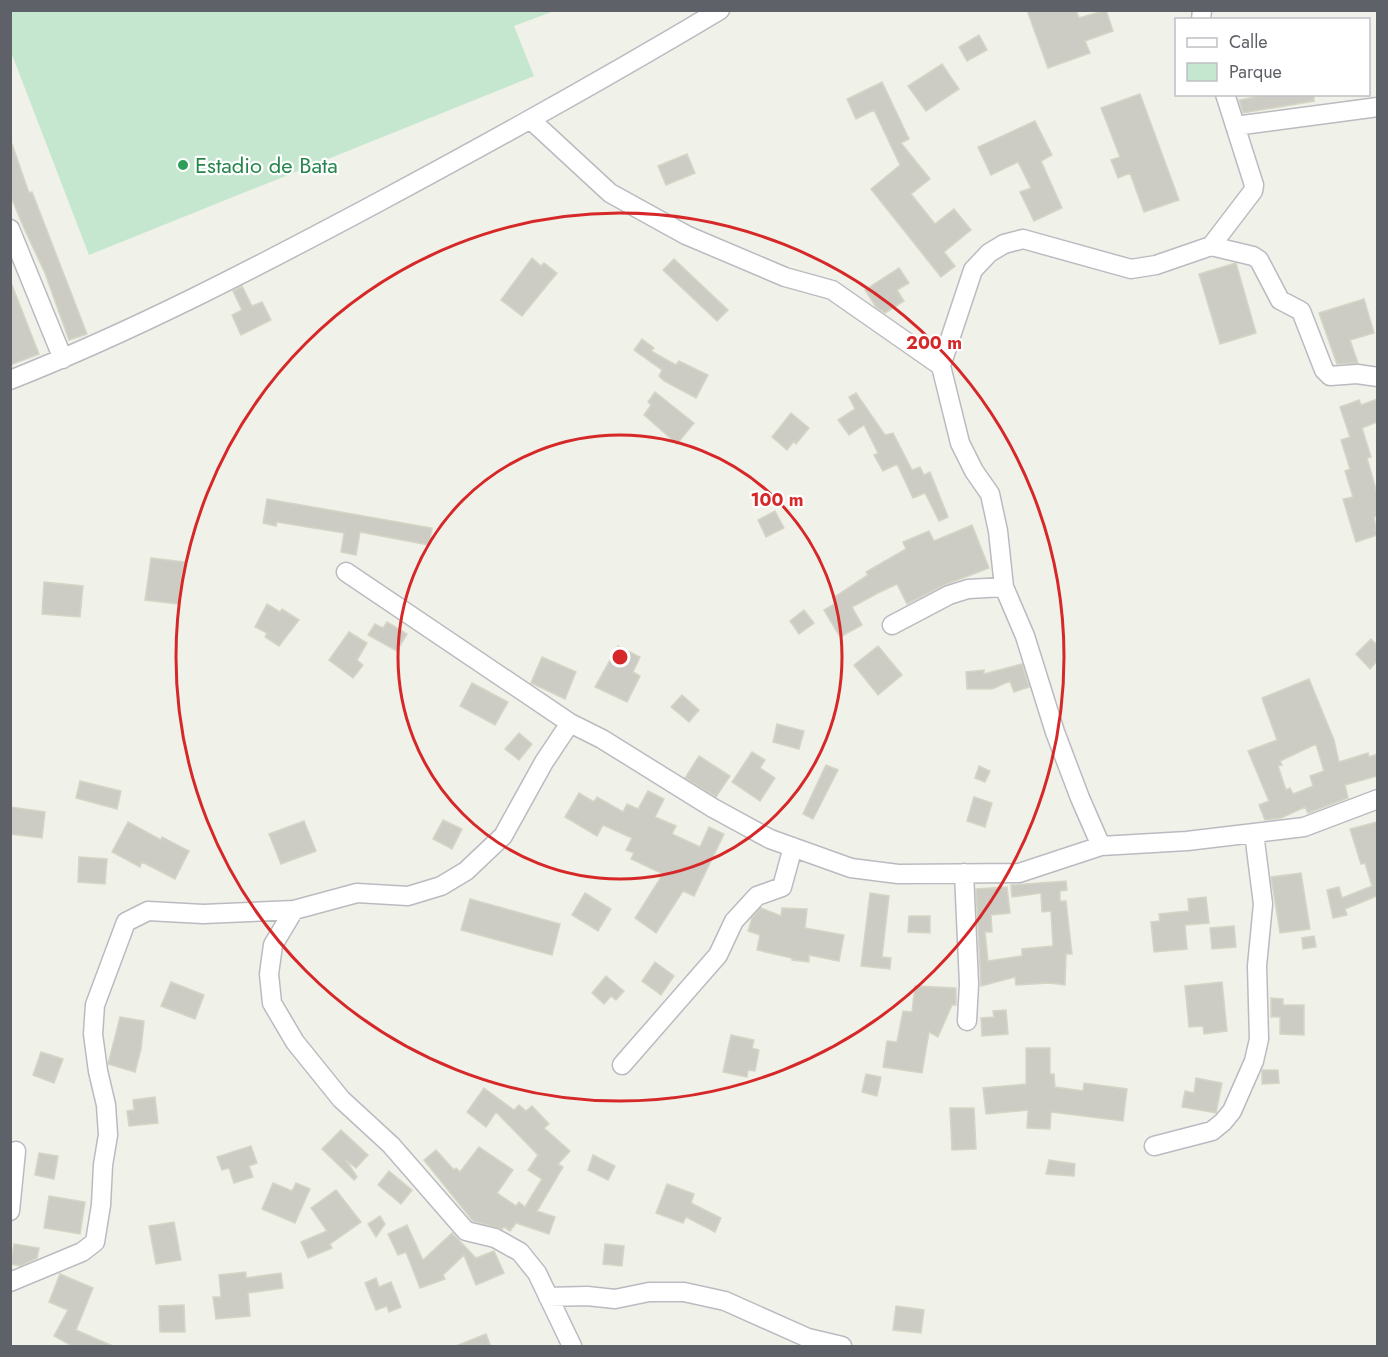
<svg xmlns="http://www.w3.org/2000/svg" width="1388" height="1357" viewBox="0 0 1388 1357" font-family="Jost,sans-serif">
<rect width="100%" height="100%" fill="#f0f1e8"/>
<!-- green -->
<path fill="#c6e7cf" d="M11,10H554V11L514,26L534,76L89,255L11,52Z"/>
<!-- building -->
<path fill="#ccccc4" stroke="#d5d5c6" stroke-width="1.5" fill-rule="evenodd" d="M1027,10H1076L1079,18L1106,10L1113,31L1085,41L1090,53L1048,68Z
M979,35L987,50L967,61L959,47Z
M942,64L959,89L926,111L908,86Z
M882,82L909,139L901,143L930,179L911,194L935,224L954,209L971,230L944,252L955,266L941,277L871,189L900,165L874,110L856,119L847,99Z
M1140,94L1179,200L1144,212L1130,173L1118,178L1111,160L1120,157L1101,108Z
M1271,94H1314V101L1243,113L1239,100Z
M1035,121L1052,155L1041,161L1062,208L1034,221L1020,192L1031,188L1018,162L991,175L978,147Z
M10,144H12L29,193L32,192L87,334L69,340L45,273L23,226L10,194Z
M687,154L695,173L666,185L658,166Z
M532,258L541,266L544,263L557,273L522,316L501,300Z
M674,259L728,310L717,321L663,270Z
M1236,263L1256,333L1220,344L1199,274Z
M899,268L909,283L897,290L904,301L885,313L876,307L865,290Z
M10,280L39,354L10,365Z
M242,286L252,306L262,302L271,320L241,335L232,315L242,310L233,291Z
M1364,299L1374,333L1350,340L1358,363L1337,364L1319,313Z
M642,339L654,348L651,351L676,365L679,361L708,375L696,398L664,381L659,376L662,370L634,350Z
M655,392L694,423L677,444L644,415L651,405L648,402Z
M856,393L885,435L893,433L912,470L920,467L924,475L930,472L948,517L939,521L925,493L913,498L897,464L883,471L874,455L878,453L864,425L849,435L838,420L855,409L849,397Z
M1377,399V422L1362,428L1371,457L1367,458L1377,493V516L1374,517L1377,535L1356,542L1343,499L1353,497L1345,471L1350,469L1341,440L1350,437L1340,407L1359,400L1361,405Z
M791,413L809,428L796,444L794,441L787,450L772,437Z
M267,499L432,528L429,545L360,532L356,555L341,552L344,533L277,522L276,526L263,523Z
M775,511L784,528L766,537L758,520Z
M972,525L989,568L944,585L907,604L897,584L878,593L852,607L862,625L840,637L824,610L836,603L833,598L868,575L866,572L906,549L903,542L929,531L934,541Z
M151,558L184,562L178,604L145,600Z
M44,582L83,586L80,617L42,614Z
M267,604L280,612L282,609L299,620L279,646L265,637L267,633L255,627Z
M804,610L814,623L799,634L790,621Z
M387,622L407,634L397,651L368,635L375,624L383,628Z
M349,632L367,643L357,660L363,665L353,678L329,660Z
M1371,639L1377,645V661L1370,669L1356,654Z
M618,646L640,657L633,672L640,676L627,702L595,687Z
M878,646L902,675L878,695L854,665Z
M542,657L576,672L565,699L531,683Z
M1022,664L1029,687L1014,692L1010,681L992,689H967L966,672L984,670V674Z
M1309,679L1334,740L1339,762L1368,753L1369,757L1377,754V776L1345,785L1348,798L1308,813L1305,807L1281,818L1265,820L1259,805L1269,801L1248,751L1277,740L1262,698ZM1316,744L1324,771L1310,776L1313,786L1293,794L1290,788L1286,790L1278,766L1282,765L1280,761Z
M472,683L508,702L495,725L460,706Z
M682,695L699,710L689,722L671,707Z
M777,724L804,731L799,749L773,742Z
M519,733L532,744L519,760L505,749Z
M752,752L765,760L760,768L775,778L760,801L732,782Z
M699,756L730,776L716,797L685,778Z
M826,765L838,770L813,819L803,814Z
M979,766L990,771L985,782L975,778Z
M80,781L121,791L117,809L76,798Z
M648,791L664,799L655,817L676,826L672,834L700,847L709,827L724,834L694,896L683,891L656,933L635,918L663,874L631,859L634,853L626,850L632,838L603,825L597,836L565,817L579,793L594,802L597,797L623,812L627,804L638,809Z
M974,797L992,803L985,827L967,821Z
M10,807L45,812L42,838L10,834Z
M443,820L462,829L452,849L433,839Z
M304,821L316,851L281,864L269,834Z
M128,822L161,840L162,837L189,851L175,879L142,862L140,867L112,852Z
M1377,822V896L1345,909L1347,915L1333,918L1327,890L1339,887L1342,898L1372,886L1365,863L1361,864L1350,829Z
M79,857L107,859L105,884L78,882Z
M1301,873L1310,929L1280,933L1271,877Z
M1066,881L1067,890L1060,891V901H1066L1072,954H1066L1065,985L1049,983L1016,985L1015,977L981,986L976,889L1007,887L1010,913L991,915L992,932H985L988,961L1022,956V949L1053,946L1051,911L1042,912L1041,893L1012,897L1011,885Z
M585,893L611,909L598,931L572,915Z
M870,893L889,896L882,957L891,958L890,969L861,966Z
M1206,897L1209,923L1185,925L1187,949L1154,952L1151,922L1160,921L1159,914L1189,911L1188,899Z
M470,899L560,924L552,955L461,930Z
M761,908L781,916L782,908L807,909L805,928L844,935L839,961L809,955V962L792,960V958L757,950L760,935L748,931L752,918Z
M909,916H930V933L908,932Z
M1234,926L1236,947L1212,949L1210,928Z
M1314,936L1316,947L1303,949L1302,938Z
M655,962L674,976L661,995L642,981Z
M606,976L624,991L616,1000L611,996L604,1004L592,993Z
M171,982L204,995L195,1019L161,1006Z
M1222,982L1227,1031L1204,1034L1203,1026L1189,1027L1185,986Z
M915,986L956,988V1005H952L938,1037L929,1032L922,1073L883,1067L887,1041L897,1042L903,1011L912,1012Z
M1271,998L1283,999V1005H1304V1035L1280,1034V1017H1271Z
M1006,1010L1008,1034L982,1036L981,1018L994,1017L993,1011Z
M120,1017L144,1021L141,1049L135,1072L108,1064Z
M731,1035L754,1040L752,1048L759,1050L755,1071L748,1070L747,1077L723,1072Z
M1026,1048H1050V1074H1054L1055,1087L1083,1091L1084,1083L1127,1089L1123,1121L1051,1112L1050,1129L1027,1128L1028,1110L986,1114L983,1088L1026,1084Z
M41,1052L63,1059L54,1083L33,1075Z
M1262,1070H1278L1279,1083L1262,1084Z
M866,1074L881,1077L877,1096L862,1092Z
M1196,1078L1222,1083L1216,1113L1182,1107L1185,1091L1194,1093Z
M484,1088L514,1110L519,1105L526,1111L532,1106L549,1124L544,1128L570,1151L558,1164L563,1167L537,1211L555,1217L549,1234L516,1223L510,1231L504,1227L502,1229L473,1221L424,1160L436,1150L454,1170L456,1168L460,1172L479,1147L513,1170L497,1193L516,1206L519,1202L525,1207L542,1179L528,1170L538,1155L496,1112L486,1127L467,1112Z
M155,1097L158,1123L129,1126L127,1111L134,1110L133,1100Z
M950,1108H974L976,1149L952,1150Z
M341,1130L368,1155L356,1168L346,1160L357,1177L354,1180L322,1149Z
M251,1146L257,1163L249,1166L253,1177L234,1183L229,1168L222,1170L217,1157Z
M39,1153L58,1156L54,1179L35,1175Z
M593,1155L615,1166L608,1180L588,1170Z
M1049,1160L1075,1164L1074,1176L1046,1174Z
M389,1171L412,1190L401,1204L378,1185Z
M273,1183L292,1191L296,1183L310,1189L295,1223L262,1209Z
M667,1184L694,1194L691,1203L721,1218L715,1232L686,1217L683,1223L656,1213Z
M336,1190L361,1222L330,1244L332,1248L308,1258L301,1242L327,1231L311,1208Z
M49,1196L85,1202L80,1234L44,1228Z
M380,1216L385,1224L376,1237L368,1224Z
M174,1222L181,1260L156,1264L149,1226Z
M407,1225L423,1260L452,1233L476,1258L494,1251L504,1273L476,1285L464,1255L443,1275L445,1279L420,1288L406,1252L398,1255L388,1234Z
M14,1244L39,1248L37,1258L20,1266L11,1264Z
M605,1244L624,1246L622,1266L603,1264Z
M246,1272V1278L281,1273L283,1288L248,1293L250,1316L216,1319L213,1297H221L219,1275Z
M60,1274L93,1288L76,1330L115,1347H74L54,1336L68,1310L49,1302Z
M376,1278L379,1287L391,1282L401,1307L389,1312L387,1306L376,1310L365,1283Z
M184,1305L185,1332H160L159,1306Z
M896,1306L924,1310L921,1333L893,1330Z
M486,1334L491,1347H456V1346Z"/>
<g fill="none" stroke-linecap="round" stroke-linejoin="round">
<!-- minor casing -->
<g stroke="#babbc1" stroke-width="21">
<path id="minor" d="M1201,20L1202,10
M531,120L610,193L686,235L785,277L832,290L941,366
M1235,126L1378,107
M10,229L63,359
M1211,246L1253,191L1254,185L1225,94
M10,380C136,330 255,268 375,204C491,142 606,78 720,10
M346,572L570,723
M892,625L949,595L968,589L1004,587
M1101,846L1080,798L1055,732L1025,636L1004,587L998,531L990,494L974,471L960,443L941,366L973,270L989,253L1004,244L1023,239L1131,269L1156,265L1211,246L1253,256L1259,260L1280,300L1301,311L1324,370L1330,376L1357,374L1378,377
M964,873L969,984L967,1021
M294,910L273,945L269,974L272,1003L295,1042L341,1099L391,1145L466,1231L495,1238L520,1252L537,1273L572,1346
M622,1065L718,955L734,921L757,896L782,887L793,847
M1154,1146L1212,1131L1223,1122L1232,1111L1254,1061L1259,1039L1257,966L1263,904L1254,833
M10,1211L16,1151
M10,1282L82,1252L95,1242L101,1205L103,1165L108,1135L106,1105L98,1071L93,1034L95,1005L126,922L148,911L203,914L294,910L357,893L408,896L441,886L466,871L503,836L544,762L570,723L602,739L713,808L770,839L851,868L898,874L1019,873L1101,846L1187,841L1304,827L1378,799
M548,1297L587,1296L615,1299L649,1292H684L725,1301L808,1338L842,1346"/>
</g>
<!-- minor -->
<use href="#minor" stroke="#fff" stroke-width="18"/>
</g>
<!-- distance rings -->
<g fill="none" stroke="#d62828" stroke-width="3">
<circle cx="620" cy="657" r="222"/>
<circle cx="620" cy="657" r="444"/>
</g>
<!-- markers -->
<circle fill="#2e9e5b" stroke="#fff" stroke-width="2" cx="183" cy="165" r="6"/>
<g text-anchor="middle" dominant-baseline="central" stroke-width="4.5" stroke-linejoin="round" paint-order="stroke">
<!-- leisure labels -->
<g font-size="22" fill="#27864d" stroke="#fff" text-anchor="start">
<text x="195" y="165">Estadio de Bata</text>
</g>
</g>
<circle cx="620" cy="657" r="9" fill="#d62828" stroke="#fff" stroke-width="3"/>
<g font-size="18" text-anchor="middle" font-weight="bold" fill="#d62828" stroke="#fff" stroke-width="4.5" stroke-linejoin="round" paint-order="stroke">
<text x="934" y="349">200 m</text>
<text x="777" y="506">100 m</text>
</g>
<!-- border -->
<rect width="1388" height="1357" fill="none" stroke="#5f6168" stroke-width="24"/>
<!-- legend -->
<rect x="1175" y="18" width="195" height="78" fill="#ffffff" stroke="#bfc0c3" stroke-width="1.5"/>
<rect x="1187" y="38" width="30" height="9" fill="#ffffff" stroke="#bfc0c3" stroke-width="1.5"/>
<text x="1229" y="48" font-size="18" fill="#5f6168">Calle</text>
<rect x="1187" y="63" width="30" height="18" fill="#c6e7cf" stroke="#bfc0c3" stroke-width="1.5"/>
<text x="1229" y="78" font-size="18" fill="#5f6168">Parque</text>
</svg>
